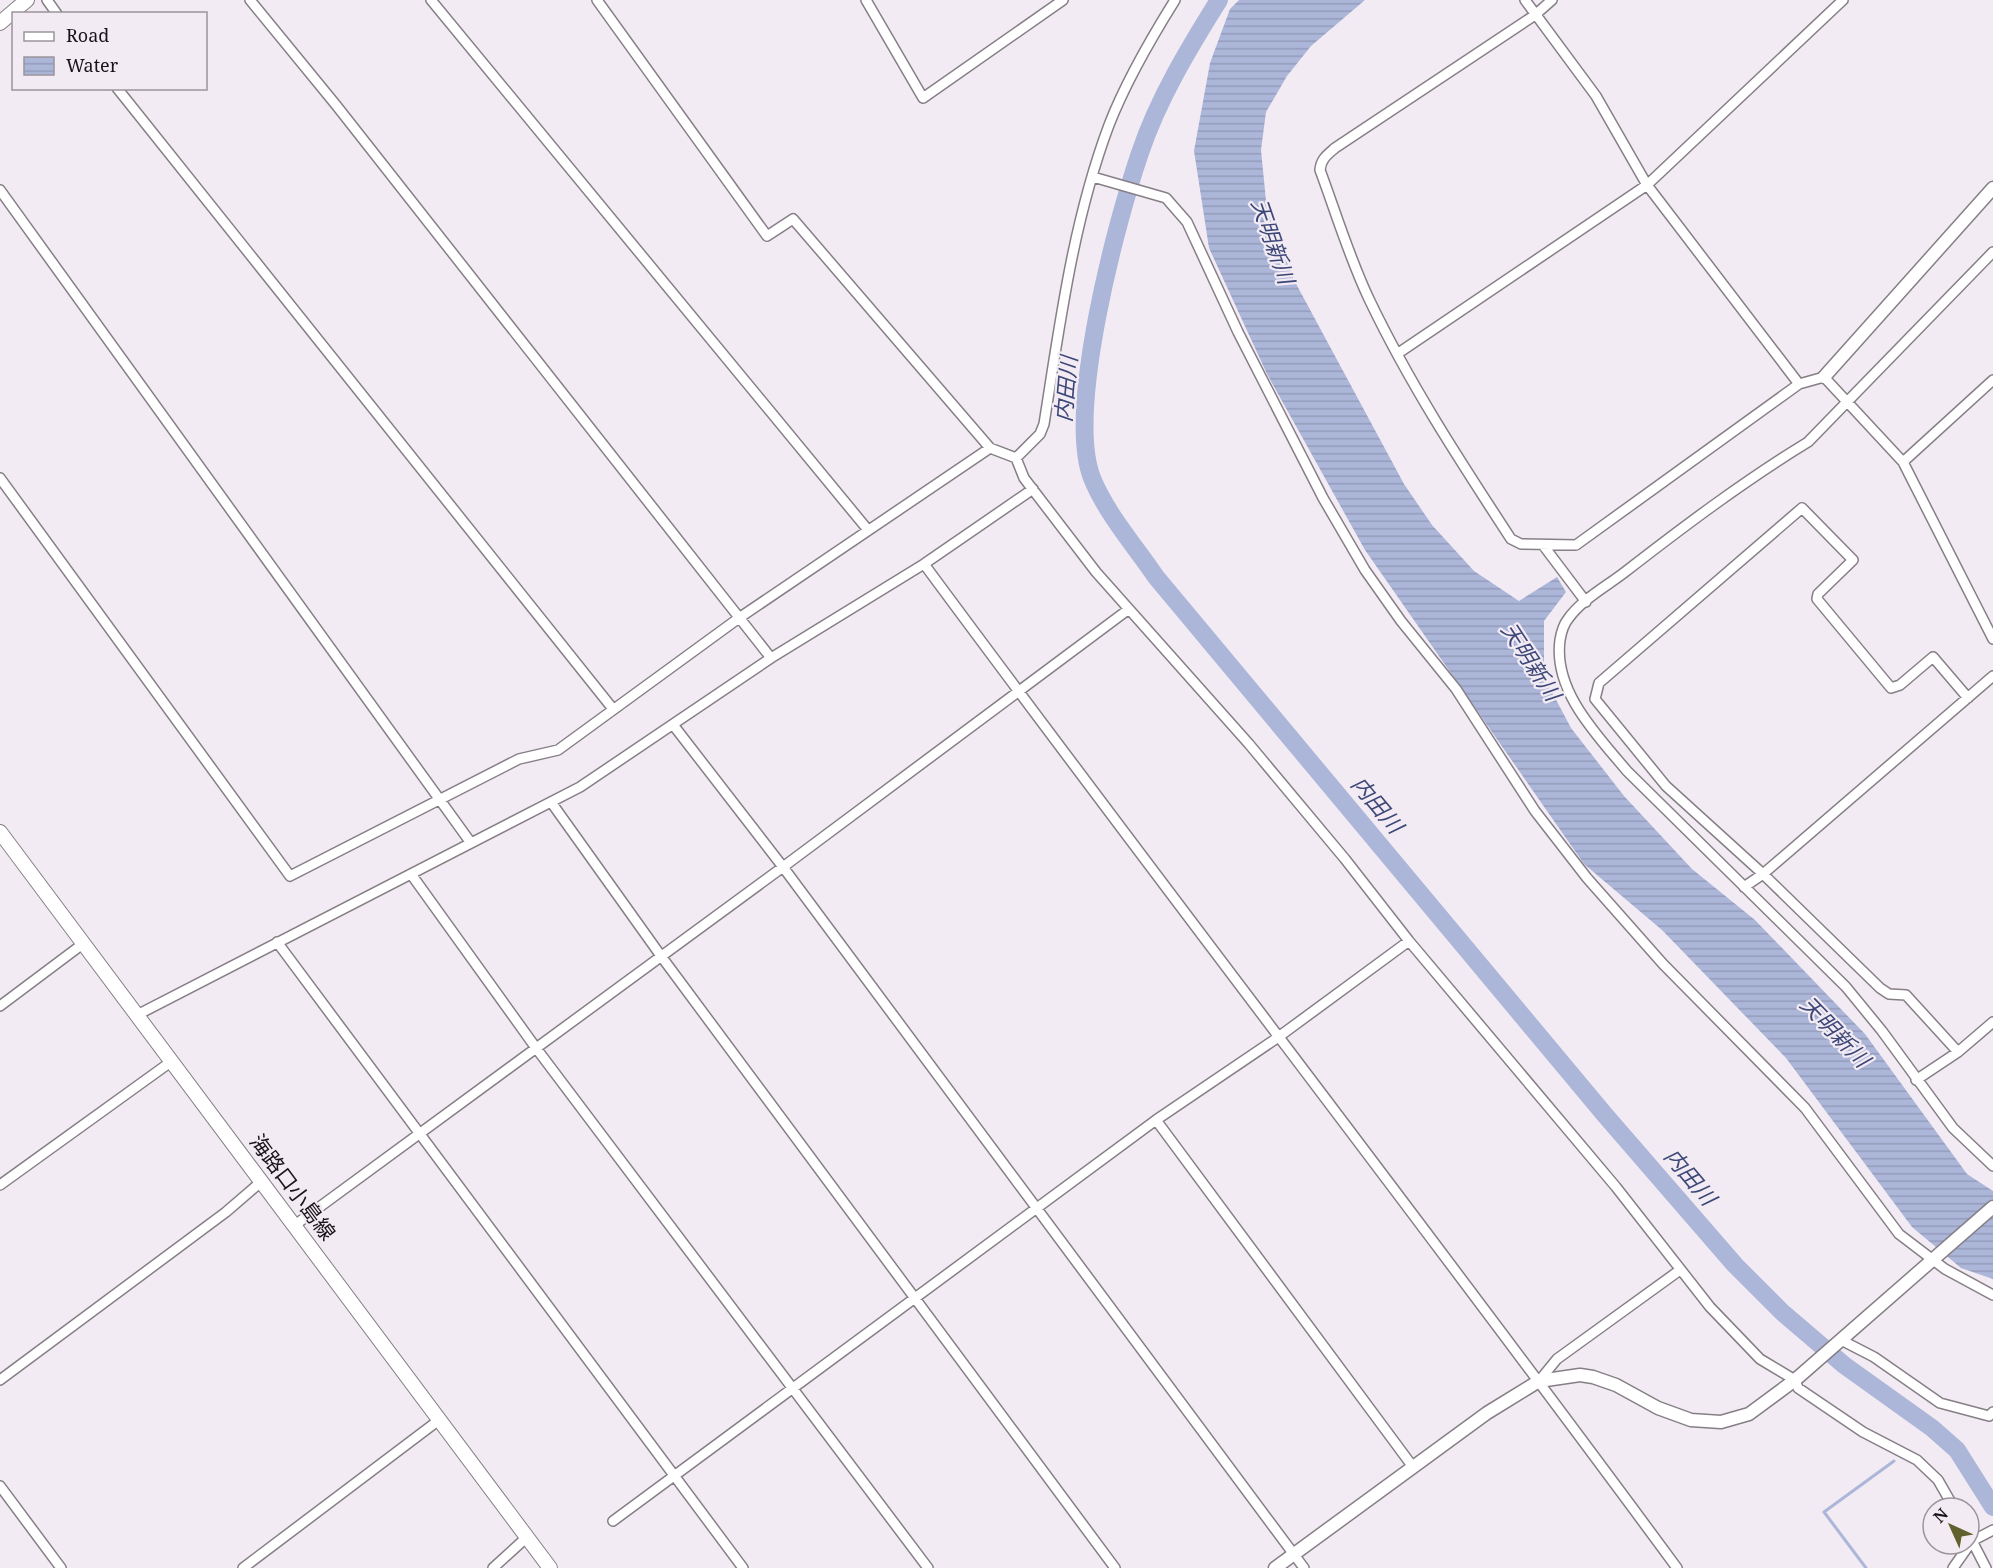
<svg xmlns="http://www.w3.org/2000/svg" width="1993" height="1568" viewBox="0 0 1993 1568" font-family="'Noto Serif','Noto Sans JP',serif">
<defs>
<pattern id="water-rules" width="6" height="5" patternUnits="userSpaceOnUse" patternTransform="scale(1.5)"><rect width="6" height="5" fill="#acb6d9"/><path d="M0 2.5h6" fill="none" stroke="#939cba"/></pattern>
</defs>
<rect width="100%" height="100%" fill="#f3ebf3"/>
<!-- water -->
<path fill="url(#water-rules)" d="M1239,0H1365L1311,46L1287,76L1266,112L1261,150L1267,211L1294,280L1404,484L1432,525L1474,571L1519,601L1557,577L1566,592L1544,621V677L1571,728L1624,796L1692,869L1755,920L1865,1034L1967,1174L1993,1191V1279L1961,1268L1912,1227L1786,1058L1662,930L1584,864L1365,550L1267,374L1209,248L1194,151L1210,63L1230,9Z"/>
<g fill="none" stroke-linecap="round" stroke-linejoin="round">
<!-- stream -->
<path stroke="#acb6d9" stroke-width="3" d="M1866,1568L1824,1512L1894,1461"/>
<!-- river -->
<path stroke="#acb6d9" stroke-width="18" d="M1219,0C1189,48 1158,99 1140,153C1116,223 1066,411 1092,478C1106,513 1135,546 1156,577L1605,1115L1735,1265L1782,1312L1844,1365L1932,1428L1957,1450L1993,1507"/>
<!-- minor casing -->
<g stroke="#867f86" stroke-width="12">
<path id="minor" d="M47,0L57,14
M250,0L336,105L771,658
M431,0L868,530
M597,0L767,236L793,219L990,448L1016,458L1024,478L1096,572L1249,744L1345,859L1409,941L1616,1187L1710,1307L1760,1359L1795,1380L1798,1388L1863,1432L1917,1460L1938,1480L1954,1508
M866,0L923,98L1063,0
M1525,0L1596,96L1647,185L1799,384
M1552,0L1535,15L1335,148C1327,155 1321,159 1320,170C1336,213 1349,257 1369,299C1409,383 1460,461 1511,539L1521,544L1576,545L1799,384L1824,377L1903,462L1993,639
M117,88L613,709
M1093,177L1166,198L1187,222L1238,332L1323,498L1365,570L1401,621L1456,689L1535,811L1587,878L1663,964L1805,1108L1899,1234L1945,1269L1993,1295
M0,190L471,843
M1993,252L1808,442C1744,481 1683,527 1625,572C1607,586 1581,600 1568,619C1564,624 1561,634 1560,640C1553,691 1597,735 1627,771L1846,987L1882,1031L1953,1128L1993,1166
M1397,354L1647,185L1843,0
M1016,458L1040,434L1044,424C1060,323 1073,221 1109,125C1126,81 1150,40 1175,0
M1903,462L1993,380
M0,478L290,876L519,759L558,750L739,618L990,448
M1543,545L1586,602
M924,564C1173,901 1429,1231 1677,1568
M674,726L783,867L1304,1568
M551,802L661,956L1115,1568
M411,874L536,1048L928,1568
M1744,887L1763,874L1993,676
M277,942L743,1568
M0,1006L84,943
M137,1015L580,787L771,658L924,564L1033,489
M1958,1052L1906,995L1889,994L1880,988L1763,874L1666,786L1595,699L1599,683L1802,508L1853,560L1818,594L1817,599L1891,688L1900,685L1933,657L1968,698
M1916,1080L1958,1052L1993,1022
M1156,1120L1413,1467
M0,1185L172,1061
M295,1225L783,867L1129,609
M1841,1340L1874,1357L1940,1403L1989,1416L1993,1412
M0,1380L226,1212L262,1181
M1539,1381L1557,1359L1680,1270
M0,1486L61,1568
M613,1521L1156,1120L1277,1038L1409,941
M1969,1535L1986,1568
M243,1568L439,1420
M493,1568L527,1537
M1953,1568L1972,1541L1993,1530"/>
</g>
<!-- tertiary casing -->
<g stroke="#867f86" stroke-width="15">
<path id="tertiary" d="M1824,377L1993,188
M1275,1568L1487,1413L1539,1381L1580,1375L1593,1377L1616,1385L1658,1408L1691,1420L1721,1422L1749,1414L1795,1380L1993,1207"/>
</g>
<!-- secondary casing -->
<g stroke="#867f86" stroke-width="16">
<path id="secondary" d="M0,23L27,0
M0,832L550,1568"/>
</g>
<!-- minor -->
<use href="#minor" stroke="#fff" stroke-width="9"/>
<!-- tertiary -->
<use href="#tertiary" stroke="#fff" stroke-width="12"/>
<!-- secondary -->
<use href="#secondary" stroke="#fff" stroke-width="14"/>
</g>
<g text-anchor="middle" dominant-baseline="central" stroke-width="4.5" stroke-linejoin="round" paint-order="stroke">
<!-- street labels -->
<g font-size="21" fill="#171417" stroke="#f3ebf3">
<text transform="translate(293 1187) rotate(53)">海路口小島線</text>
</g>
<!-- water labels -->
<g font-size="22" font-style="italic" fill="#3d4878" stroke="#f3ebf3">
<text transform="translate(1274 241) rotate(71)">天明新川</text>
<text transform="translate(1065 389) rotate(-85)">内田川</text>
<text transform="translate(1532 661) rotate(57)">天明新川</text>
<text transform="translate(1378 804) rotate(50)">内田川</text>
<text transform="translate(1836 1031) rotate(46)">天明新川</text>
<text transform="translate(1691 1176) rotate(50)">内田川</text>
</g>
</g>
<!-- legend -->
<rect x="12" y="12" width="195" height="78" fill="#f3ebf3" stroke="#9b959b" stroke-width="1.5"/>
<rect x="24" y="32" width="30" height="9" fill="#ffffff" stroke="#9b959b" stroke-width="1.5"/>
<text x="66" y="42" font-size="18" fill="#171417">Road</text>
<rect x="24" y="57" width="30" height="18" fill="url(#water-rules)" stroke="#9b959b" stroke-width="1.5"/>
<text x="66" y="72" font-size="18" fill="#171417">Water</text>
<!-- north arrow -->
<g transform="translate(1951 1526) rotate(315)"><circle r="28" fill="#f3ebf3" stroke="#9b959b" stroke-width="1.5"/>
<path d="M0-4.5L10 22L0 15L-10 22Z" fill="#62602d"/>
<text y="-9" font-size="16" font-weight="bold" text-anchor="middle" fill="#171417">N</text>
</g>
</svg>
